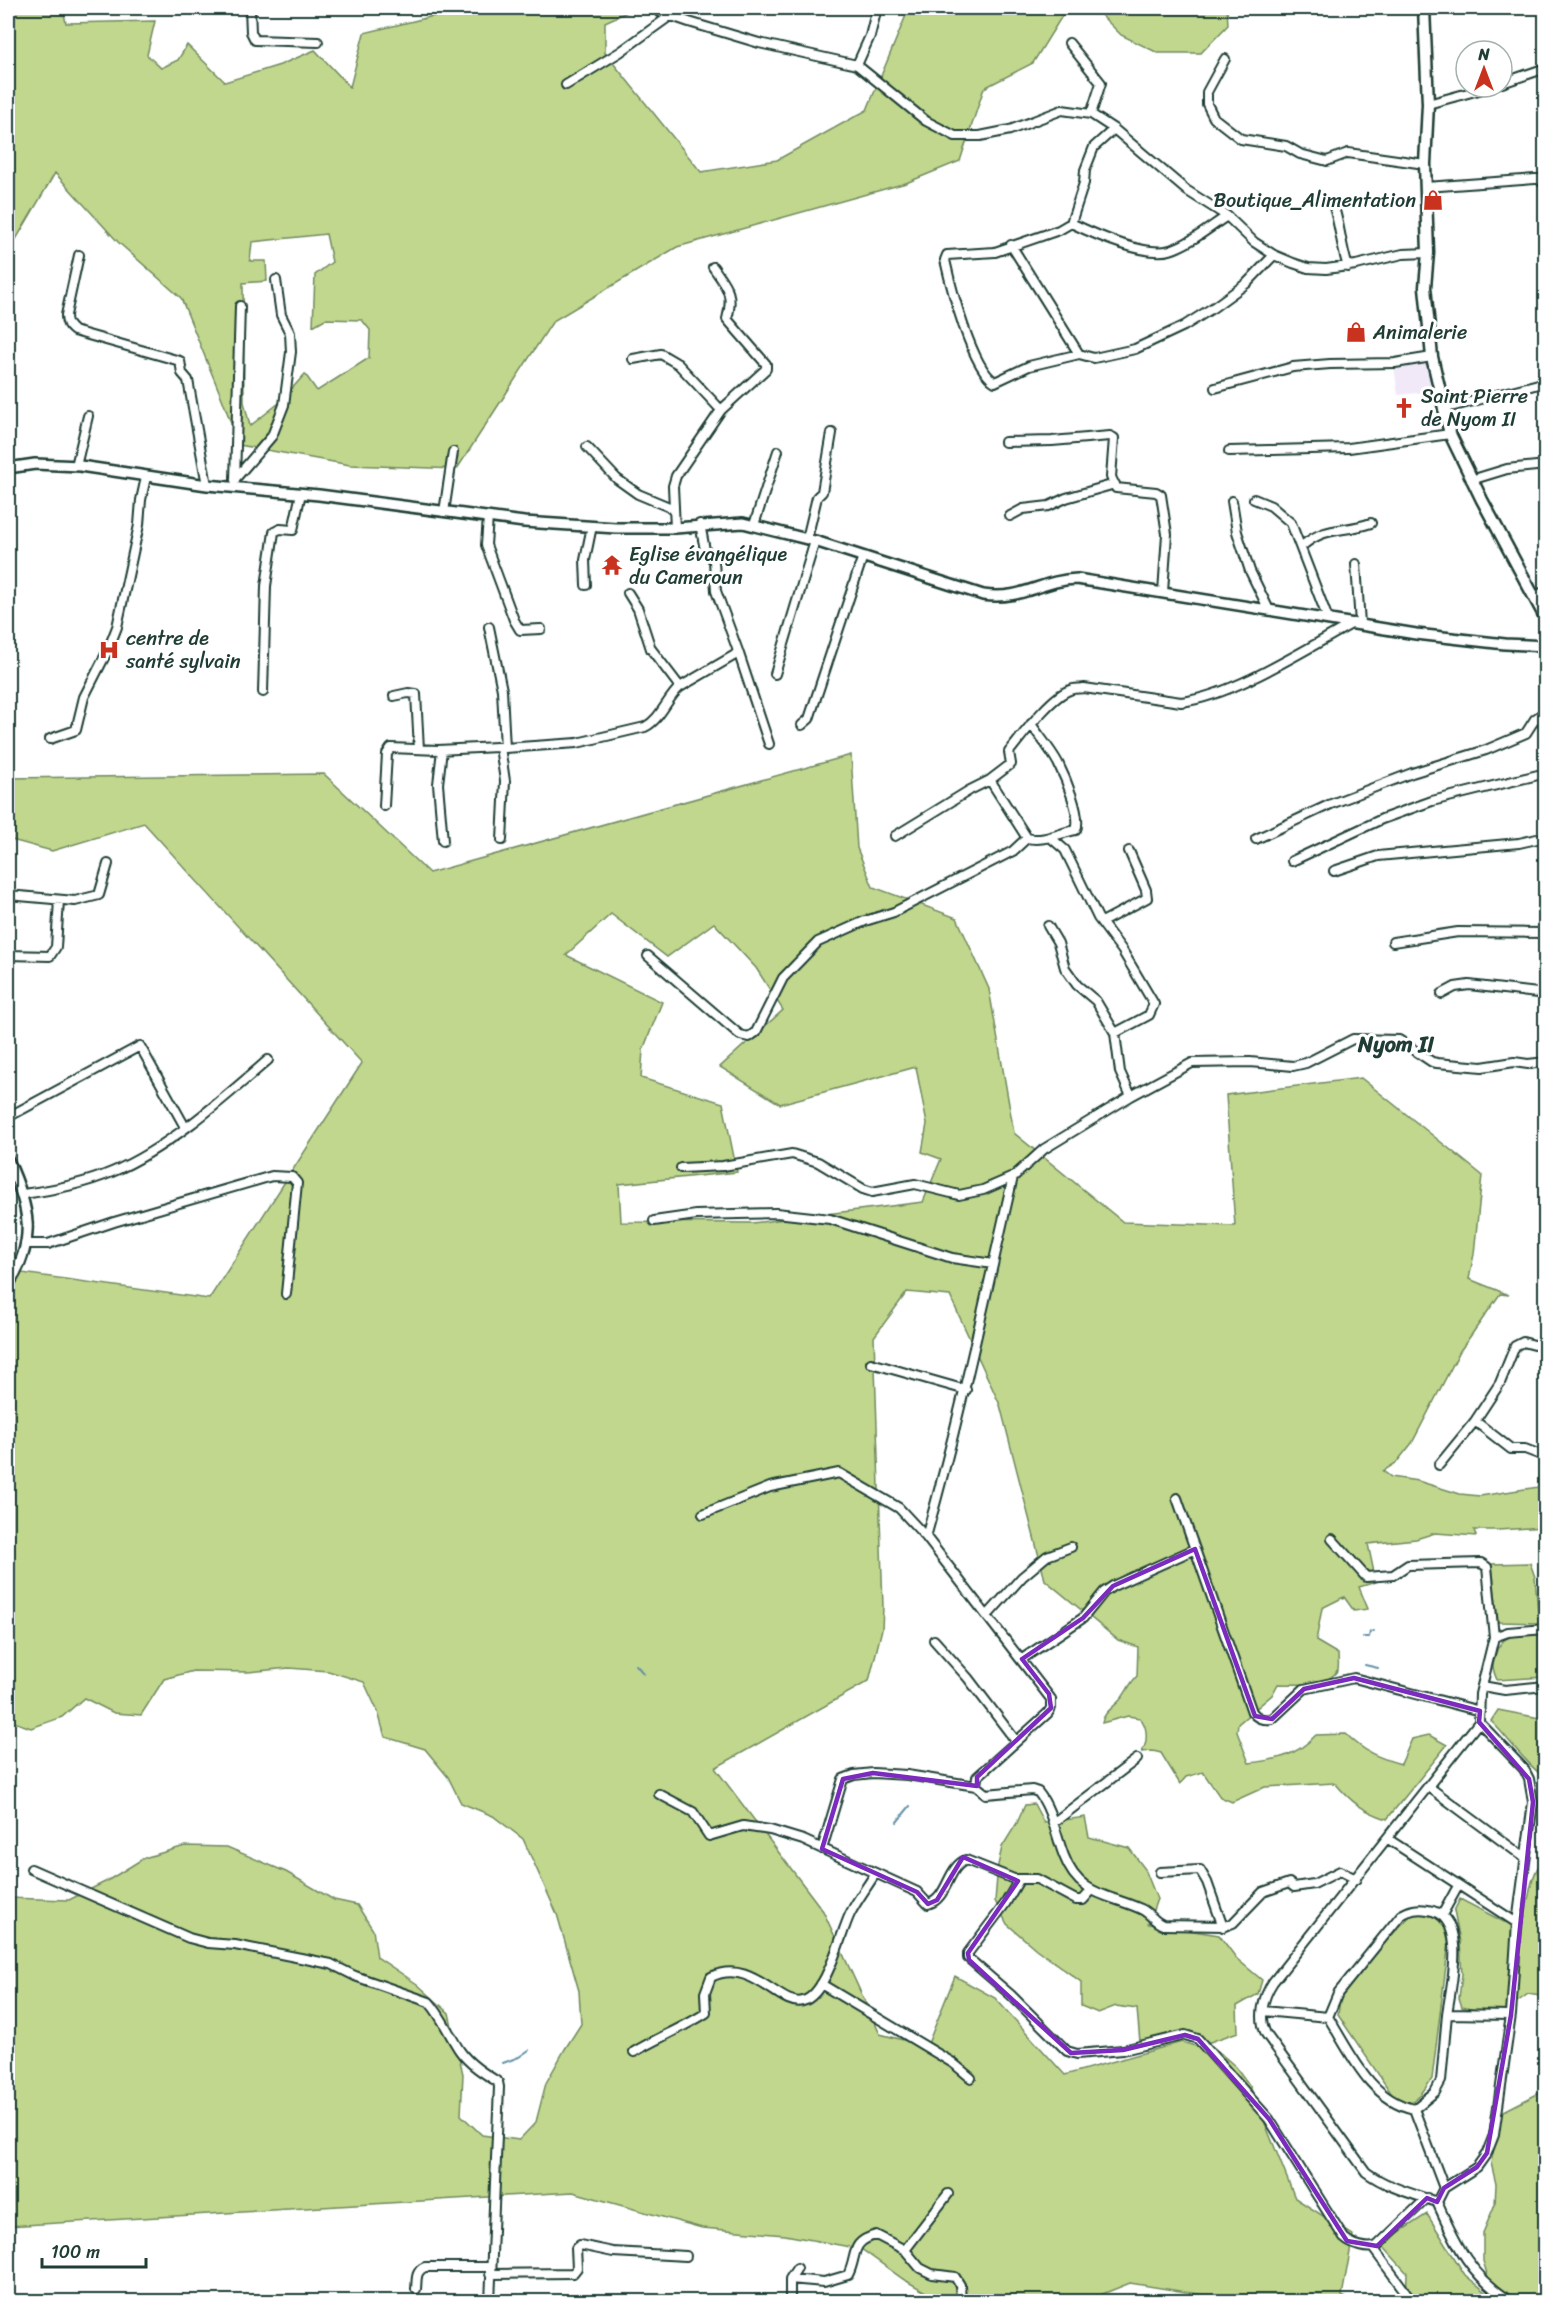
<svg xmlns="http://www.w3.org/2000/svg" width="1553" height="2309" viewBox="0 0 1553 2309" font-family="Sriracha,sans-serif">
<rect width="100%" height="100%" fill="#fff"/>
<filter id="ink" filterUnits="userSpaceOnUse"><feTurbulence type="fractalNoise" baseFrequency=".0167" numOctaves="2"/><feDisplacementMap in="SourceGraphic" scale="12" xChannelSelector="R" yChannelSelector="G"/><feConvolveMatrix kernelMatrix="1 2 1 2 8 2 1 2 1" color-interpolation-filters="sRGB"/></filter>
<g filter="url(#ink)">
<!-- built -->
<path fill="#f1e9f8" d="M1430,361L1437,391L1398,395L1394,367Z"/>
<!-- green -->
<path fill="#c1d78d" stroke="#708a60" stroke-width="1.5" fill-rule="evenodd" d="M8,8H63L66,23L155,21L147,55L161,68L178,60L187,45L225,82L280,65L315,50L350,87L364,33L442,14L444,8H636L605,22V53L701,172L777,160L867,110L909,8H1067L1033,63L984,88L960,161L906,183L677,247L553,321L457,469L350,465L239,445L223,401L181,298L118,242L55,173L8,253ZM326,234L332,262L315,275L313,326L325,319L362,320L370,330L369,358L317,391L305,374L279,403L250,426L244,402L243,283L267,281L266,261H250L252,242Z
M1094,8H1227L1228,25L1201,53H1158L1121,35Z
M851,755L857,848L873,887L957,918L989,989L1014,1133L1123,1222L1235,1226L1226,1095L1361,1078L1482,1175L1474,1254L1469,1279L1509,1295L1500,1294L1460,1351L1412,1443L1396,1463L1383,1471L1391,1477L1418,1481L1460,1494L1480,1496L1545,1486V1527L1498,1530H1474L1476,1536L1435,1533L1416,1539L1368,1544L1376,1582L1359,1587L1368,1609L1354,1611L1344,1597L1322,1608L1316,1641L1338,1654C1338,1659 1339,1665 1338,1669C1329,1688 1295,1684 1278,1684L1272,1695L1238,1724L1237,1732L1249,1763C1277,1760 1296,1756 1316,1735L1346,1734C1365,1752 1376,1757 1401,1764L1412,1739L1429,1735L1447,1745L1387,1819C1363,1811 1351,1802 1335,1783L1265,1787L1232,1802L1220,1797L1203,1772L1186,1777L1180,1784L1161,1753L1153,1751L1142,1752C1148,1741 1148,1727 1140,1718L1128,1716L1102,1723C1103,1713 1113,1708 1120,1700C1127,1692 1129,1684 1137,1676L1138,1647L1118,1640L1045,1580L1000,1405L950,1296L907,1292L874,1337L883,1607L882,1629L869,1681L715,1768L823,1911L880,2034L927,2046L955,1976L995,1998L1065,2075L1182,2042L1195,2046H1212L1236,2067L1250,2086L1295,2198L1353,2235L1342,2296L1352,2301H1280L1278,2299L1204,2295L1130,2283L1085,2301H941L903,2279L861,2249L785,2235L702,2228L573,2192L8,2226V1898L69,1900L107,1881L144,1858L185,1846L227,1847L286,1872L334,1900L357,1905L373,1930L377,1957L417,1984L449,2013L463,2074L461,2115L482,2135L519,2140L536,2122L546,2083L565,2049L581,2024L579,1991L557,1914L523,1839L493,1816L461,1803L448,1777L425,1749L385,1737L378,1712L364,1682L328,1671L289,1668L248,1672L193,1671L164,1679L141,1715L114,1713L84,1698L62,1717L31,1728L8,1720V1271L209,1299L362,1063L144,823L52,851L8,839V778L324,774L429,873ZM611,914L667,957L714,923L756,968L783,1010L720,1067L780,1104L916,1067L927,1124L922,1152L941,1159L923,1202L752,1223L621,1222L619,1184L737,1172L723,1103L641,1078L643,1050L662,1002L566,955Z
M1530,1563L1535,1577L1539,1623L1498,1622L1492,1564Z
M1543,1634L1545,1677L1497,1680C1492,1668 1492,1666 1496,1653C1502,1631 1523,1635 1543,1634Z
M1498,1710L1545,1719V1778C1524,1762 1510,1740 1491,1721Z
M1034,1804L1044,1823L1085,1817L1089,1837L1129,1848L1145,1869L1157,1899L1148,1924L1219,1935L1237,1959L1262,1980L1258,1994L1237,2006L1238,2032L1210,2042L1184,2039L1144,2050L1140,2042L1137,2009L1116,2006L1098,2013L1081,2006V1982L1036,1949L1007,1924L995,1901L998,1865L1002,1847L1017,1823L1025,1805Z
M1545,1857V2064C1531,2040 1545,2037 1544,2016C1544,2009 1542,2002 1540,1996L1528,1994L1506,2010L1480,2011L1462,2007L1459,1998L1462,1974L1460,1942L1454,1911L1460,1899L1504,1922L1523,1923C1530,1898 1528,1878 1545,1857Z
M1429,1913L1443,1921L1450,1933L1432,2079L1421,2094L1410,2103L1393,2096L1338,2015L1340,1999L1388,1939L1412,1914Z
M1545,2090V2301H1519L1505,2292L1488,2277L1483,2261V2233L1495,2204L1496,2184L1491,2163L1500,2113Z
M1427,2214L1465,2275L1497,2301H1406L1407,2273L1381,2244Z"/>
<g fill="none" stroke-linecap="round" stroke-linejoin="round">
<!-- stream -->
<path stroke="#6592a7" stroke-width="2" d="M1363,1637H1369L1370,1632L1374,1631
M636,1665L644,1674
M1365,1665L1378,1668
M897,1822L910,1806
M503,2063L519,2057L529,2050"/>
<!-- minor casing -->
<g stroke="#1f3d34" stroke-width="12">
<path id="minor" d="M250,8L251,32L255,40L318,42
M654,8L660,12L689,22L759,43L857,65L926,121L955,136H980L1010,130L1062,110L1091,114L1114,129L1186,190L1227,216L1254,242L1274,255L1293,263L1308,268L1326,269L1356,265L1403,254L1428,253
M1425,10L1448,8
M1069,43L1101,83L1091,114
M1225,59L1207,92V104L1214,118L1241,139L1286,146L1300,154L1327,161L1348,153L1425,164
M857,65L870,36L877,8
M1502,83L1546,68
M566,85L620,52L670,16
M1428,104L1490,87
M1426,187L1535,179H1539L1546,186
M1333,204C1340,225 1341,246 1348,267
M1227,216C1210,227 1190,244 1170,250C1145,257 1094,234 1071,223L1059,230L995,252L947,255L945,260C951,287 972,369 995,382L1029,366L1071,356L1079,354L1094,358L1135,349L1184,326L1214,307L1247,283L1274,255
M1071,223L1084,183L1085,170L1094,147L1114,129
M1011,245L1079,354
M79,255L66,315C66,323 68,326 74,331L180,361L182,373L188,380L207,485
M633,359L661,354L678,364L721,410
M1215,388L1293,367L1330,364L1395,363L1432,357
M1443,409L1546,382
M1005,442L1052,441L1110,436L1114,438L1111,477L1116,488L1156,492L1161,495L1167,534L1163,592
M587,447L617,479L638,494L674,509
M1229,451L1349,448L1450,434
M76,466L88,416
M235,479L272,436L284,405L291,352L290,333L281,315L276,280
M235,480L240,306
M1471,480L1507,469L1546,465
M1254,499L1271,506L1291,523L1328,619
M1232,501L1237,532L1250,571L1269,610
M444,512L453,452
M1010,516L1023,509L1049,506L1066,498L1115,484
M488,517L486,545L514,620L520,630L541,629
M754,525L778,451
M675,528L673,486L676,476L721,410L766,369V364L727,319C734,294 727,287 713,267
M807,539L817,497L822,492L832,433
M1302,546C1327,525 1343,533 1371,523
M1356,564L1360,624
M586,585L585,560L592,526
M628,593L638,609L651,649L680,687
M1535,596L1546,591
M489,627L502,690L505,748
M738,651L769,744
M775,674L815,541
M263,692L266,586L274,532L280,529L293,530L301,493
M394,696L408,693L416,694L419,749
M802,725L809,719L863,556
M50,739L76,730L84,697L108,650L117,627L139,525L141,500L146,477
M500,747L505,781L502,840
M442,750L438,784L443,841
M990,780L1027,838C1044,842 1059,833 1076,830C1082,816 1065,777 1058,763C1051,750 1040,737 1031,724
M384,806L387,754L391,748L438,750L497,747L505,748L577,743L645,727C661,719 667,698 680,687L735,655L738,651L716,591L714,561L705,550L700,524
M895,836L970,790L990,780L1011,764L1009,752C1022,736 1051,696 1070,690C1074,688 1080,689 1084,688L1181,702C1233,696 1306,649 1353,623
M1050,837L1065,850L1098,918L1122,950L1154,1004L1149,1015L1115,1033
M1256,839L1331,804L1412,773L1486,750L1526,733L1535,719L1546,711
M1292,861L1382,819L1432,801L1546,773
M1334,871L1378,856L1519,843L1546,837
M8,895L75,901L99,895L108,864
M1102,922L1147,898L1146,890L1129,851
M1048,926L1058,943L1065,968L1077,985L1096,1001L1115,1033L1120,1072L1131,1096
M1393,942L1458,932L1546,933
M8,955L50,956L56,947L59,900
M648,956L740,1035L749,1037L756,1032L783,978L818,942L865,921L894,912L1013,851L1027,838
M1442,994L1455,987L1469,985L1546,994
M8,1117L140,1046L185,1127
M681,1168L723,1166L792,1154L818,1162L863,1189L872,1192L915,1184L959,1195L983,1190L1013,1177L1044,1149L1131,1096L1192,1063L1250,1062L1293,1066L1306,1063L1353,1039L1399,1040L1432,1062L1437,1063L1482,1067L1514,1062L1528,1064L1546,1062
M23,1194C53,1190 84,1184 112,1172C167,1149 223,1099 268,1060
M654,1221L696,1215L776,1213L830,1219L952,1258L993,1264
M26,1244H48L114,1222L272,1176L292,1177L297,1183L286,1294
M1546,1348L1523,1342L1515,1346L1500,1383L1475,1421L1511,1449H1525L1546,1457
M871,1363L966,1390
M1439,1465L1475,1421
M1177,1498L1252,1712C1258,1719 1263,1720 1272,1719L1304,1689L1354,1678L1480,1711
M703,1514L770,1487L839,1473L899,1508L926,1537L1051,1699V1708L1048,1713L977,1777L976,1786
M926,1537C960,1418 985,1298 1013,1177
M1332,1539L1366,1577L1393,1575L1408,1565L1481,1563L1487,1567L1494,1637L1480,1694L1479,1722L1273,1982C1263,1997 1258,2018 1266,2034L1366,2172C1386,2187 1413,2194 1437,2202
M987,1616L1022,1577L1047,1556L1071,1547
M1494,1637L1508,1632L1546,1629
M934,1640L968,1678L1016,1741
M1022,1659L1083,1618L1104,1592L1113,1586L1195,1549
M1482,1686L1505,1690L1546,1686
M1479,1722L1524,1769L1529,1779L1533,1802L1517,1923L1511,2015L1494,2135L1487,2153L1477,2167L1444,2188L1437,2202C1456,2244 1470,2276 1512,2302
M1429,1787L1525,1858
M659,1794L693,1812L709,1836L743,1826L770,1830L803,1840L917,1892L928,1904C948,1899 947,1867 966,1860L1014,1879H1037L1076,1900H1083L1091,1891
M1053,1823L1137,1759
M1388,1839L1517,1923
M822,1849L843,1779L854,1775L873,1773L907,1775L976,1786L986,1794L1032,1790L1038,1792C1052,1809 1056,1836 1064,1856C1079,1896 1108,1894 1141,1909C1150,1913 1154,1922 1163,1925L1225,1926L1233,1923L1263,1892L1289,1883L1294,1887L1314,1884L1340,1871L1356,1879
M31,1869L189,1938L208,1943L235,1945L331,1964L355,1976L429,2002C442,2016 449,2035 460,2051C469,2064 485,2074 498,2082L499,2087L490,2302
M1160,1872L1200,1870L1207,1882L1223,1927
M1019,1880L1005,1904L968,1953V1958L1011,1995L1067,2051L1077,2054L1123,2050L1185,2035L1198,2039L1269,2119L1344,2238C1352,2245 1367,2250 1377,2246L1427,2198
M1442,1915L1458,1886
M821,1984L953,2063L971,2078
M1263,2011L1328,2017
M1447,2014C1451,1986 1469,1915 1428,1910C1417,1908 1410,1910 1401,1915L1338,1993L1328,2017C1351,2053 1369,2099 1414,2109L1435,2092L1441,2081L1447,2014L1511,2015
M634,2052C657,2038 683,2028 706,2013L705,1993L711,1977C752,1957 780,2008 803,2001C827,1994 840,1935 850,1914C857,1900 867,1887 875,1874
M1414,2109L1444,2188
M1373,2248L1413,2302
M905,2250L948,2194
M490,2274L573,2273L577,2268L576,2248L580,2245L613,2252L686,2256
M790,2279L824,2282L848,2275C858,2256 849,2242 876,2235L905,2250L920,2268L932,2274L955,2277L960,2285L961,2301
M416,2289C417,2280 415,2271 425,2267H490
M790,2302V2279L797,2268"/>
</g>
<!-- tertiary casing -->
<g stroke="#1f3d34" stroke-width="14">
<path id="tertiary" d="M8,468L35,464L80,466L207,485L319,495L524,522L616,528H675L743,523L815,541L983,595C1022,601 1041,580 1077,579L1416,634L1505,644L1546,646
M8,1160C29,1206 38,1240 8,1285"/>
</g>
<!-- secondary casing -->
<g stroke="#1f3d34" stroke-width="15">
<path id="secondary" d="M1424,8L1428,104L1425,164L1428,253L1425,287L1432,357L1450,434L1482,500L1546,619"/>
</g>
<!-- minor -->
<use href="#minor" stroke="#fff" stroke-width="8"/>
<!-- tertiary -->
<use href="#tertiary" stroke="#fff" stroke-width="9"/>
<!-- secondary -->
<use href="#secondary" stroke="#fff" stroke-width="10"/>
</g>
</g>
<!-- marked area -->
<path fill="none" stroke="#7b2cbf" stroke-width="4.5" stroke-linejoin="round" d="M1195,1549L1255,1716L1272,1719L1304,1689L1354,1678L1480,1711L1479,1722L1529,1779L1533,1802L1511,2015L1487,2153L1477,2167L1444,2188L1437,2202L1427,2198L1377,2246L1347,2241L1269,2119L1198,2039L1185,2035L1123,2050L1071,2053L969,1960L968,1953L1018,1881L963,1857L937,1900L928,1904L917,1892L822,1849L843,1779L873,1773L977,1786V1777L1051,1708L1049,1694L1022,1659L1083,1618L1113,1586Z"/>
<!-- icons -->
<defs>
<g id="shop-bare" transform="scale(1.62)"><path d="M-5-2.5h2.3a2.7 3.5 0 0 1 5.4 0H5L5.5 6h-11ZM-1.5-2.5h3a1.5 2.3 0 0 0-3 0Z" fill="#c8321e" stroke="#fff" stroke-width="2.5" paint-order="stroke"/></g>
<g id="church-bare" transform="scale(1.62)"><path d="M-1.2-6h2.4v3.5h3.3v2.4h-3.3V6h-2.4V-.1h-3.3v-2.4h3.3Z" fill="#c8321e" stroke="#fff" stroke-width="2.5" paint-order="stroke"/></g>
<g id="temple-bare" transform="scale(1.62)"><path d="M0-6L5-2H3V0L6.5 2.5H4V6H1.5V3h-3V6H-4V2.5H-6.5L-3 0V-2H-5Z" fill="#c8321e" stroke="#fff" stroke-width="2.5" paint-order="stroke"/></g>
<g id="hospital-bare" transform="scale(1.62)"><path d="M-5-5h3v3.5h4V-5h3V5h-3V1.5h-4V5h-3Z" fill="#c8321e" stroke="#fff" stroke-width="2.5" paint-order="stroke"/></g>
</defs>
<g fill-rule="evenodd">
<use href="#shop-bare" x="1433" y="200"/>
<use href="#shop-bare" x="1356" y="332"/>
<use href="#church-bare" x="1404" y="408"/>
<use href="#temple-bare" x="612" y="565"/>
<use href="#hospital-bare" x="109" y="650"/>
</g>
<g text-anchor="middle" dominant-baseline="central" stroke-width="6" stroke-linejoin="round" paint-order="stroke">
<!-- poi labels -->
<g font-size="20" fill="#1f3d34" stroke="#fff" text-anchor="start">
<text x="1416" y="200" text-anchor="end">Boutique_Alimentation</text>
<text x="1373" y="332">Animalerie</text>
<text x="1421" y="396">Saint Pierre<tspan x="1421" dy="23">de Nyom II</tspan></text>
<text x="629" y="554">Eglise évangélique<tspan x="629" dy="23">du Cameroun</tspan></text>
<text x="126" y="638">centre de<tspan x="126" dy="23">santé sylvain</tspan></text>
</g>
<!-- quarter labels -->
<g font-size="22" font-weight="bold" fill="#1f3d34" stroke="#fff">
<text x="1396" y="1044">Nyom II</text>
</g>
</g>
<!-- margin -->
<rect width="1553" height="2309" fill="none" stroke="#fff" stroke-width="30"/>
<rect x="15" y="15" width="1523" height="2279" fill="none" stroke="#1f3d34" stroke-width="2" filter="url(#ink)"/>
<!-- north arrow -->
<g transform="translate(1484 69)"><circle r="28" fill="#ffffff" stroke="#a5b1ae" stroke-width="1.5"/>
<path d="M0-4.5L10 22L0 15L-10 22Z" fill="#c8321e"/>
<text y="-9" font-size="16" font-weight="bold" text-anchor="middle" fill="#1f3d34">N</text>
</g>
<!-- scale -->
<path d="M42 2258v9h104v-9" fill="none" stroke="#1f3d34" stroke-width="3"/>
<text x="51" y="2258" font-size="18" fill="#1f3d34" stroke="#ffffff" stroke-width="4.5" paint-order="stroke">100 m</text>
</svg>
